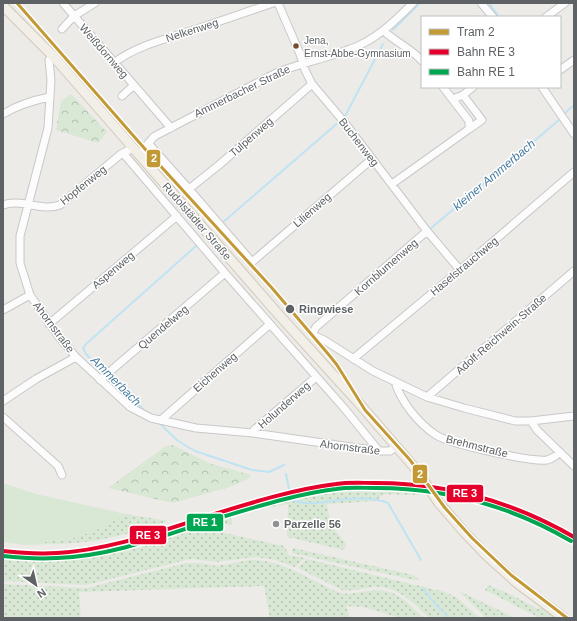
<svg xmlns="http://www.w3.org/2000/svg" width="577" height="621" viewBox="0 0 577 621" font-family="Arial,sans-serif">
<defs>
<pattern id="grass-dots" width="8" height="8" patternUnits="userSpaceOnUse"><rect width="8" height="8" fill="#d9e7d5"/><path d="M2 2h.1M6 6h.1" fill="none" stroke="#b3bfb0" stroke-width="1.8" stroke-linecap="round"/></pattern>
<pattern id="forest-crowns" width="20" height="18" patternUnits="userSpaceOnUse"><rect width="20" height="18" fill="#d9e7d5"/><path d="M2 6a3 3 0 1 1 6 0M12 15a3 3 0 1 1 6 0" fill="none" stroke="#b3bfb0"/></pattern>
</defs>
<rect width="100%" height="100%" fill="#edebe8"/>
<!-- grass -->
<path fill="url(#grass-dots)" d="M378,485L421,488L420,495L383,494L376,501L327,504L331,525L346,544L344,550L287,537L288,504L232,514V525L206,520C249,505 293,492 338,487C351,486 364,486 378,485Z
M126,514L168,521C143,529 119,537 93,541C71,544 49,544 26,545L74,538L99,529Z
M192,526L284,546L289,555L305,558L295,567L276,560L255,557L217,562L193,559L186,560L86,585L3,581V554C34,558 67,558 97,552C129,546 161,535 192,526Z
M293,548L413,575L420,580H414L292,553Z
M307,559L445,592L456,597L480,618H429C413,603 397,585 373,587C363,588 352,592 342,590L298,568Z
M250,560C284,559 311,582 341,593C350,595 360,592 369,591C395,587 407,602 424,618H400L363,607L346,606L350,618H270L264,586L79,592L81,618H3V584L87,588L186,563H200L217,566Z
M488,585L514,596L538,609L543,607L557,618H540L485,590Z
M459,591L515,618H486Z"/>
<!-- forest -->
<path fill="url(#forest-crowns)" d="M71,94L107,132L98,143L56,130L61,101Z
M173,445L209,463L251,475L248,479L230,487L173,503L108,488L166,446Z"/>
<!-- garden -->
<path fill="#d9e7d5" d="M3,483L36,494L126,514L99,529L74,538L26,545L3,542Z"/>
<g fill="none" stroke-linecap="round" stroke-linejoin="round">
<!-- stream -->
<path stroke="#c0e3f3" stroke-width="2" d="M489,3L499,17
M393,30L420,3
M564,114L574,105
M344,118L383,44
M221,224L340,121
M430,229L559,120
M105,373L86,354L83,348L86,344L196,246
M109,376L147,413
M158,422L178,441L195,451L252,470L269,472L284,465
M286,474L291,499C308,508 330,500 347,499C361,498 376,498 388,503L421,560
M423,588L434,603L449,618"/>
<!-- minor casing -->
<g stroke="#c9c8c8" stroke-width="9">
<path id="minor" d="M63,3L171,128
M278,3L300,54L305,70L312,84L345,123L427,231L460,270
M481,3L493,17
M546,17L565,3
M62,29L74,16L95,3
M384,31C395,42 411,48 422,61
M53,56L49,60L51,80L48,128L20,236V263L30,295L59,337L76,357L130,407L151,418L196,428L253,433L379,451H390L396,447
M115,62C138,45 166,39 194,30C221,21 247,12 273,3
M560,70L574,60
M542,87L574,134
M463,95L482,120L469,129
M122,96L134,85
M453,99L463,95L473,87
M3,114C18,105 34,100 50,97
M148,143L189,189L252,262L372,159
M123,153L225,273L344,408L379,451
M139,155C146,149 148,142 155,136L276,73C303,62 334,57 360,45C381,35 397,19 413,3
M392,184L469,129V121L443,87
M189,189L219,165L312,84
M3,205C21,198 41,212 60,205L121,154L133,148
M3,310L30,295
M49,324L177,216
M315,336L324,340L373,371L427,397L464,408L515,421H531L574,416
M315,336L313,333L316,327L427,231
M353,359L460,270L574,172
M100,380L225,273
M395,382C401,402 419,424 436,435C450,444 530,462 547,460C551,459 557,455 560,452
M427,397L574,271
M3,401L36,379L76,357
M3,417L58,466L62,475
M161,420L270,324
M531,421L537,430L574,466
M253,433L254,430L316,377"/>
</g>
<!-- major casing -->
<g stroke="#d3c8b8" stroke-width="11">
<path id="major" d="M3,6L53,56L279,315L357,401L414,467L439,503L464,532L486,555L517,583L564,618"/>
</g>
<!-- minor -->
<use href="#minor" stroke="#fcfcfc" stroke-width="7"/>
<!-- major -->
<use href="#major" stroke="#f2efe9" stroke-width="9"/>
<!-- rail-1 casing -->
<g stroke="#fff" stroke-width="7">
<path id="rail-1" d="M3,551C21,553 39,554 57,553C113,550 166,529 218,513C257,501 296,489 336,484C349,482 362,483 375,483C447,483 512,501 574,537"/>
</g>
<!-- rail-2 casing -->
<g stroke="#fff" stroke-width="7">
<path id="rail-2" d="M3,556C21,558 39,559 57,558C114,556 168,534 222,517C259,506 297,494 336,489C349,487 362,488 375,488C446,488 511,506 571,541"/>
</g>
<!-- rail-1 -->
<use href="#rail-1" stroke="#e4002b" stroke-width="4"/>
<!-- rail-2 -->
<use href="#rail-2" stroke="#00a651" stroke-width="4"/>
<!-- tram-1 casing -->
<g stroke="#fff" stroke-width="6">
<path id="tram-1" d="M17,3L145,149L272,288L329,355L337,365L365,410L410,460L445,508L472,538L511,575L567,618"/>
</g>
<!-- tram-1 -->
<use href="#tram-1" stroke="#c39935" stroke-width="3"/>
</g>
<!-- markers -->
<circle fill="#7a4b2a" stroke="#fff" stroke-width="1.5" cx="296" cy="46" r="3.5"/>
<circle fill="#5e6265" stroke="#fff" stroke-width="1.5" cx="290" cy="309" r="5"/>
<circle fill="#909293" stroke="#fff" stroke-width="1.5" cx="276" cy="524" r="4"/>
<g text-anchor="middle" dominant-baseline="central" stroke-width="3" stroke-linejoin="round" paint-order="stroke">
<!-- bus labels -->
<g font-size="10" fill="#5e6265" stroke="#fff" text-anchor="start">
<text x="304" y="40">Jena,<tspan x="304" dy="13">Ernst-Abbe-Gymnasium</tspan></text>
</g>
<!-- street labels -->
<g font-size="11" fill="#5e6265" stroke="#fff">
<text transform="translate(192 30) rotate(-18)">Nelkenweg</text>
<text transform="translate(104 51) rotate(49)">Weißdornweg</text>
<text transform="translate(242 91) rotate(-26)">Ammerbacher Straße</text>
<text transform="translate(251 137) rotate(-41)">Tulpenweg</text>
<text transform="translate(359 142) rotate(52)">Buchenweg</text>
<text transform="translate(83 185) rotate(-39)">Hopfenweg</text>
<text transform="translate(312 210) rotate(-41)">Lilienweg</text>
<text transform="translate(197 221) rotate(49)">Rudolstädter Straße</text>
<text transform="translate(464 266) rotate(-40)">Haselstrauchweg</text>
<text transform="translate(386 267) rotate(-41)">Kornblumenweg</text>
<text transform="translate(113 270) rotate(-40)">Aspenweg</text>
<text transform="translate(54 327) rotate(53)">Ahornstraße</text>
<text transform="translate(163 327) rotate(-40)">Quendelweg</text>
<text transform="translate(501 334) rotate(-41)">Adolf-Reichwein-Straße</text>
<text transform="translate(215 372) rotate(-41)">Eichenweg</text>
<text transform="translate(284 405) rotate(-41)">Holunderweg</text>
<text transform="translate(477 446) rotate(14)">Brehmstraße</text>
<text transform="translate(350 447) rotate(7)">Ahornstraße</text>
</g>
<!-- stop labels -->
<g font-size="11" font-weight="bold" fill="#5e6265" stroke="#fff" text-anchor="start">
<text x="299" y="309">Ringwiese</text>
</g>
<!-- poi labels -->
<g font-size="11" font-weight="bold" fill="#5e6265" stroke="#fff" text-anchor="start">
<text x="284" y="524">Parzelle 56</text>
</g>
<!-- water labels -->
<g font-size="12" font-style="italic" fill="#477ba0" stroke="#fff">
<text transform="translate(494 175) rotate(-40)">kleiner Ammerbach</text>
<text transform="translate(116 381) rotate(45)">Ammerbach</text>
</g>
</g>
<g stroke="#fff" stroke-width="1.5">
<rect x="146" y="149" width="15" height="19" rx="4" fill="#c39935"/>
<rect x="412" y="464" width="16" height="20" rx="4" fill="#c39935"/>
<rect x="446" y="484" width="38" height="19" rx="4" fill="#e4002b"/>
<rect x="186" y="513" width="38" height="19" rx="4" fill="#00a651"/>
<rect x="129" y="525" width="38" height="20" rx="4" fill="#e4002b"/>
</g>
<g font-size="11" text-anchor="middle" font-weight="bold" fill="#fff">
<text x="154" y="162">2</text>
<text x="420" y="478">2</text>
<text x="465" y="497">RE 3</text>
<text x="205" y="526">RE 1</text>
<text x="148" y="539">RE 3</text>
</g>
<!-- border -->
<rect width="577" height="621" fill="none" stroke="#5e6265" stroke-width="8"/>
<!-- legend -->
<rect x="421" y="16" width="140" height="72" fill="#ffffff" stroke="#bfc0c1"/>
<rect x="429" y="29" width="20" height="6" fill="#c39935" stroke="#bfc0c1"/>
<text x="457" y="36" font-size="12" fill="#5e6265">Tram 2</text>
<rect x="429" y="49" width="20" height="6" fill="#e4002b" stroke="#bfc0c1"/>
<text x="457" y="56" font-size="12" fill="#5e6265">Bahn RE 3</text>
<rect x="429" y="69" width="20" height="6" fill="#00a651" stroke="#bfc0c1"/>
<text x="457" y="76" font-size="12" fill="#5e6265">Bahn RE 1</text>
<!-- north arrow -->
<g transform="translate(36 585) rotate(146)" stroke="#ffffff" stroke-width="3" paint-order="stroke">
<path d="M0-3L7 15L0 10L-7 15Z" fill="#5e6265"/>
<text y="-6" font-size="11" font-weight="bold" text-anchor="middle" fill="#5e6265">N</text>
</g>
</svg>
